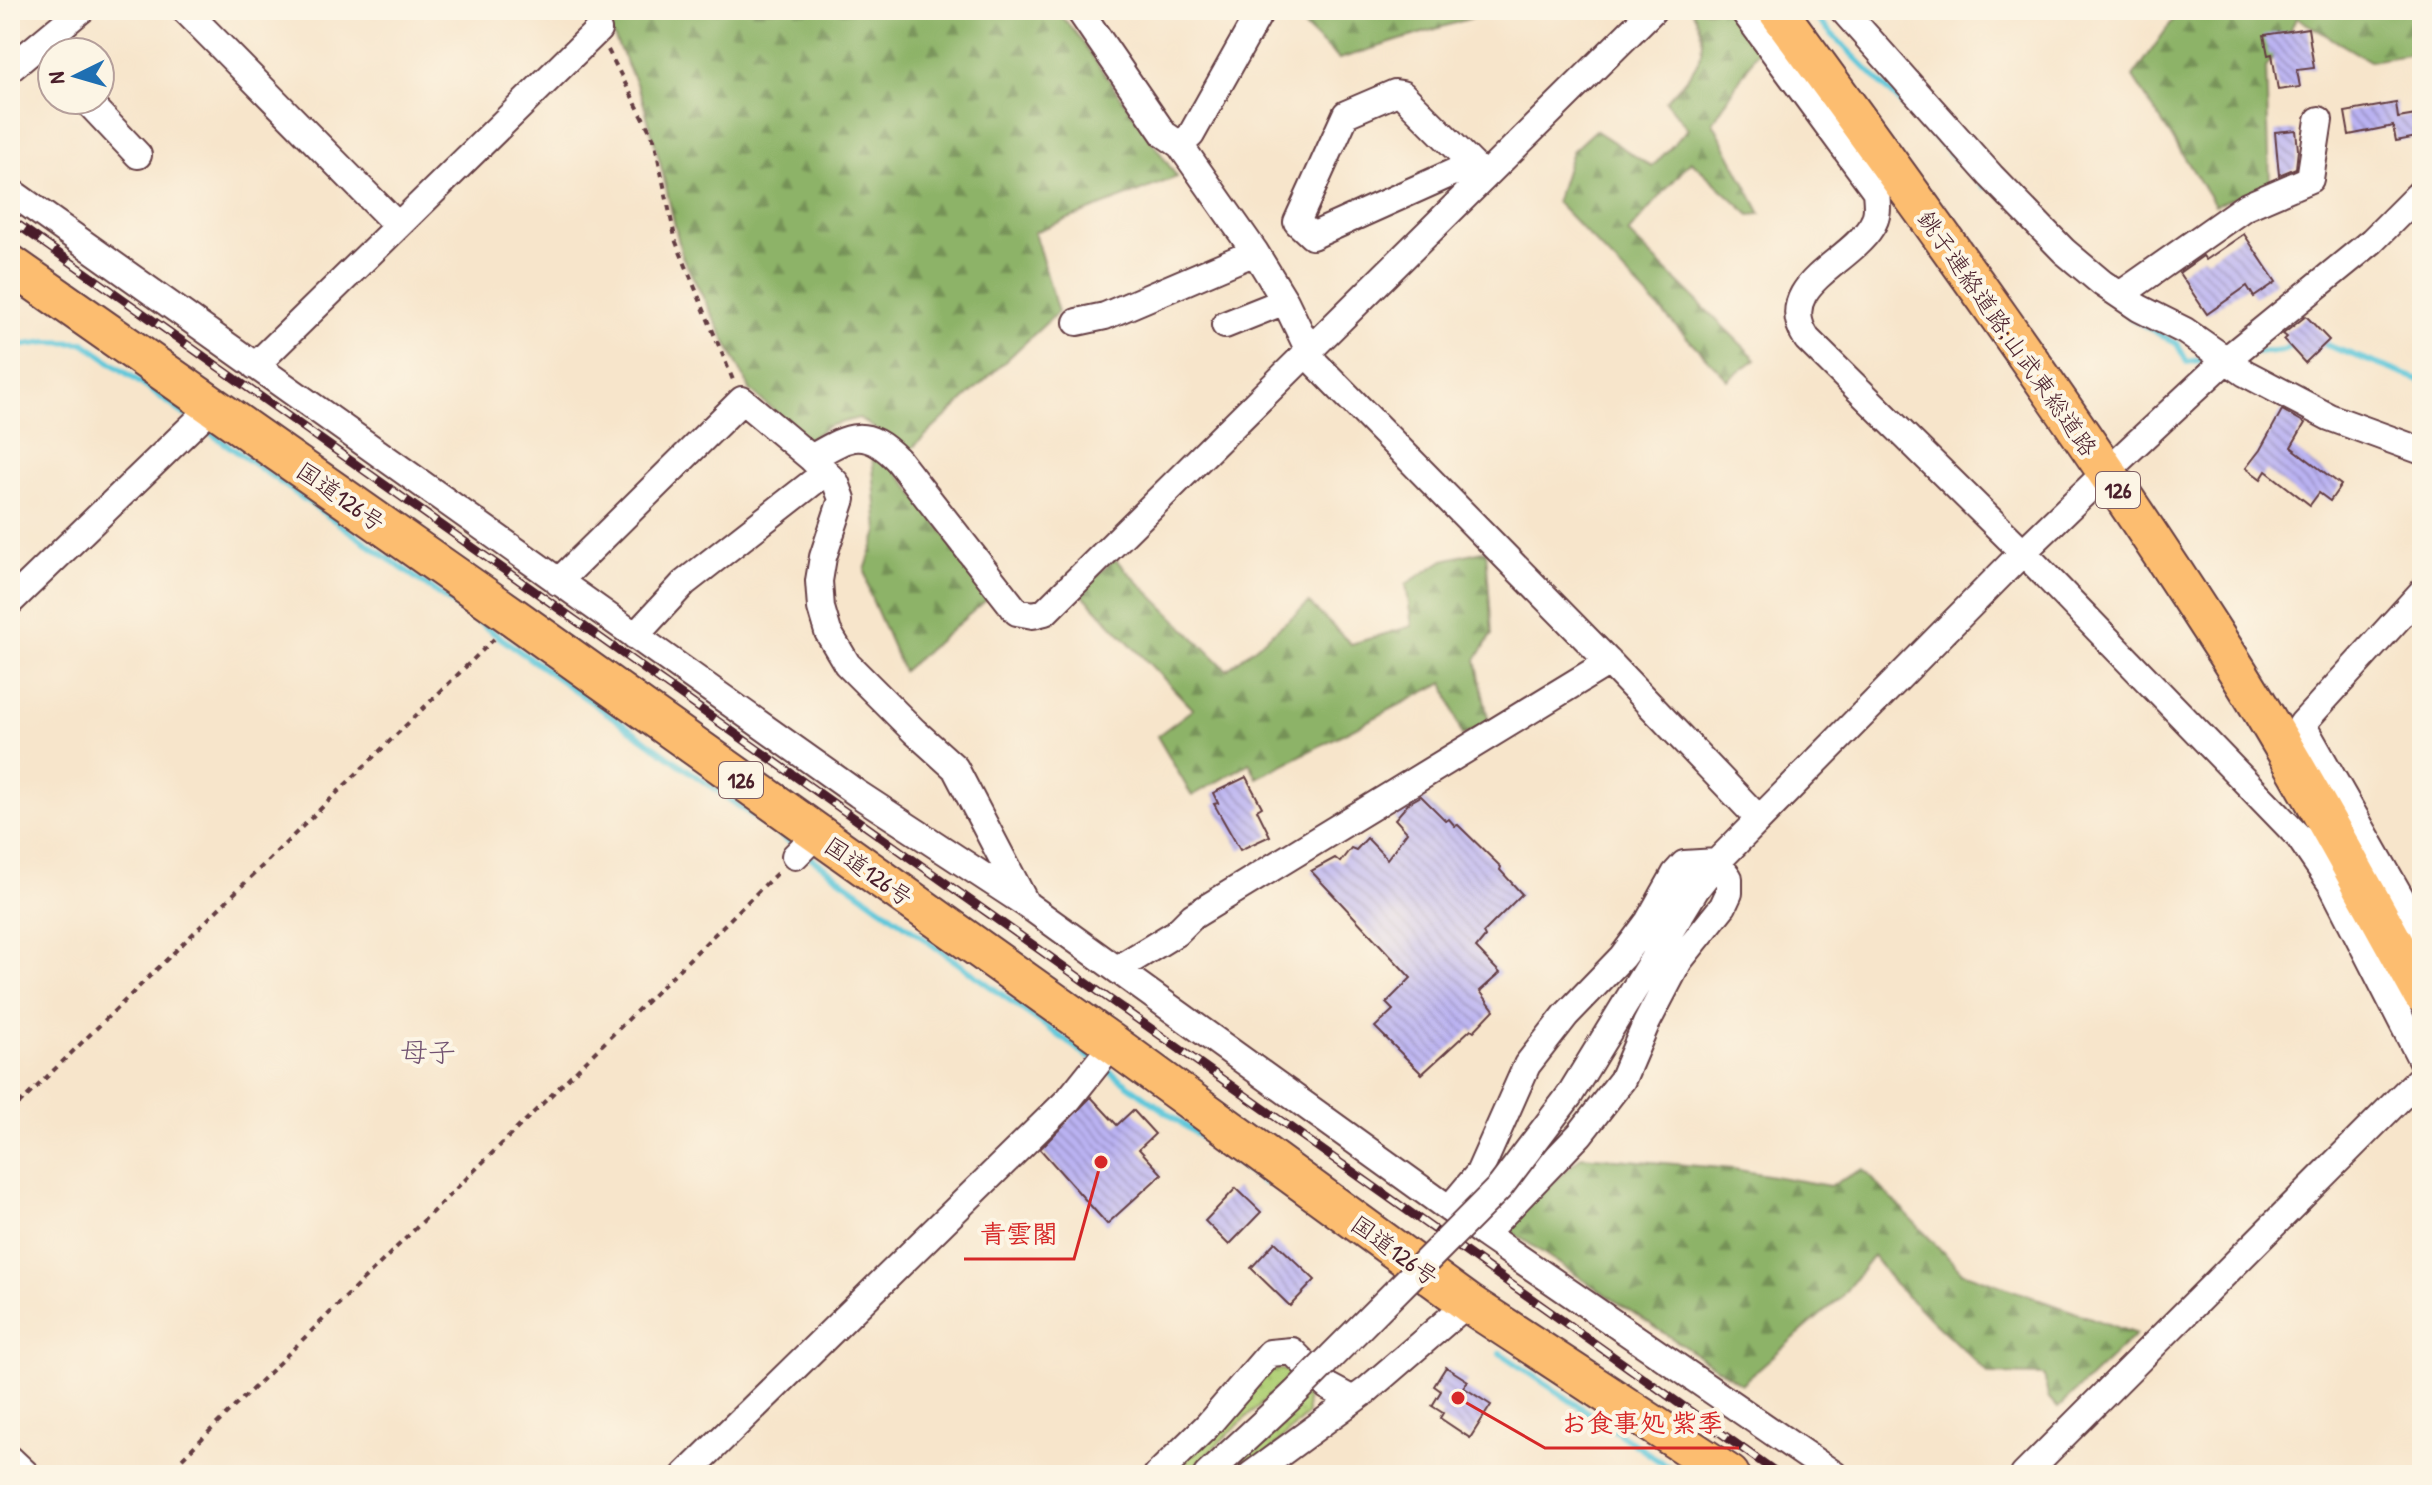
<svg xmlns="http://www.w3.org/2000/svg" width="2432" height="1485" viewBox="0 0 2432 1485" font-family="'Patrick Hand','Klee One',sans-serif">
<defs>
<pattern id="grass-dots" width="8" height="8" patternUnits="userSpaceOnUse" patternTransform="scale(2)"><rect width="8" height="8" fill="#b2d178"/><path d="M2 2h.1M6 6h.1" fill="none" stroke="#9bb368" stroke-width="1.8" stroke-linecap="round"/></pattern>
<pattern id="forest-firs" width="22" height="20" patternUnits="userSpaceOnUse" patternTransform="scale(2)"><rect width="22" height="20" fill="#8db368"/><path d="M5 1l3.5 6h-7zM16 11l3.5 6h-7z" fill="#759156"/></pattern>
<pattern id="building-back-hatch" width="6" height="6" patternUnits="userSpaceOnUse" patternTransform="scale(2)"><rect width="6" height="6" fill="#bab2f2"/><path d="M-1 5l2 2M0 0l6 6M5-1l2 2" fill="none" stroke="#9990c4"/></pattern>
</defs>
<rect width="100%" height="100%" fill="#fcf5e5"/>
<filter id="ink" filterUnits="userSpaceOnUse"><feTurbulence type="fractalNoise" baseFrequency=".0125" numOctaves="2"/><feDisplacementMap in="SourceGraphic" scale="16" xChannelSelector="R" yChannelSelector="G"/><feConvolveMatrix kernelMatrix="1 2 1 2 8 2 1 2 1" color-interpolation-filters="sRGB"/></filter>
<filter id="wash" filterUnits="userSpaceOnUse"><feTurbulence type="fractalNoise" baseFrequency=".006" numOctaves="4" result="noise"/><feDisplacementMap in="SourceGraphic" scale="32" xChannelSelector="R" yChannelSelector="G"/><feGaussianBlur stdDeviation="1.8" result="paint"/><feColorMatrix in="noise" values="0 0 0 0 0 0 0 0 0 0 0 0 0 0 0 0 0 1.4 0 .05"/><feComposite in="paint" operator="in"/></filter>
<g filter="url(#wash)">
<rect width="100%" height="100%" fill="#f7e5cb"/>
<!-- grass -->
<path fill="url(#grass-dots)" stroke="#7e7852" stroke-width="2" d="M1278,1369L1287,1371L1291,1376L1184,1475H1169L1264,1373Z
M1306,1394L1307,1414L1263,1458L1240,1475H1226Z"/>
<!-- forest -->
<path fill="url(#forest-firs)" stroke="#6c694a" stroke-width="2" d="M593,10H1056L1076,33L1177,177L1034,232L1058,312L908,452L859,418L828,426L808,440L751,391L682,256L661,166L641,94L614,37Z
M1300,10H1497L1339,59L1297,20Z
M1692,10H1765L1775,24L1713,122L1761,214L1750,215L1691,161L1628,233L1756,359L1728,380L1556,202L1572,151L1595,130L1652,167L1688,129L1666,101C1695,69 1715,54 1692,10Z
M2180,10H2422V55L2420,53L2370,61L2297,18L2266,68L2270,183L2215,205L2133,77Z
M872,453L889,461L992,595L903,671L870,595L865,570L878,532Z
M1486,550L1492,634L1476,660L1489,723L1462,736L1444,682L1257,778L1250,763L1192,796L1157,736L1193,709L1079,591L1115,559L1227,670L1309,603L1351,644L1412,626L1406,584L1444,560Z
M1582,1156L1733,1169L1830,1186L1863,1169L1962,1272L2136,1334L2058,1408L2048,1397L2044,1375L1989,1374L1894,1284L1873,1256L1840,1298L1741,1384L1504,1227Z"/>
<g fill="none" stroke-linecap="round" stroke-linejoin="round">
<!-- stream -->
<path stroke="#5ec7da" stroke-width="6" d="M1808,10L1984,187
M2129,317L2177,344L2187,362L2208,359
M2321,343L2422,381
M10,347L47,342L84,343L190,418
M2247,354L2283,350L2294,345
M202,427L794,845
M806,854L1093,1060
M1102,1066L1265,1183
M1500,1353L1680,1475"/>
</g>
<g id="blocks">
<!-- building -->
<path fill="url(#building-back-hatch)" d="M2308,28L2314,68L2297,70L2300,87L2278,90L2272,54L2268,55L2264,35Z
M2396,103L2398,118L2422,114V136L2396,141L2393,126L2349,135L2345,112Z
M2296,130L2298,150L2296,168L2279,175L2275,132Z
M2244,234L2276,282L2254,297L2247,286L2207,314L2179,273L2203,256L2206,260Z
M2306,316L2329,340L2305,363L2284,340L2287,337L2283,334Z
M2282,410L2305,423L2291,447L2341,485L2330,501L2319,493L2310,505L2266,471L2261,479L2246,468L2260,450Z
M1246,777L1262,807L1257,810L1270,836L1240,850L1214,804L1218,803L1213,793Z
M1421,796L1446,821L1449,819L1455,826L1458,825L1501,867L1500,870L1522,894L1483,933L1485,937L1476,948L1500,973L1480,991L1494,1010L1474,1031L1471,1029L1422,1074L1375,1027L1393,1010L1386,1003L1411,978L1311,871L1335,858L1340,862L1351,848L1356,850L1367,838L1387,859L1407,832L1395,819L1409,803Z
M1091,1097L1117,1125L1133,1110L1155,1134L1139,1149L1162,1174L1107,1224L1040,1149Z
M1236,1188L1261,1212L1229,1245L1205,1221Z
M1275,1242L1315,1280L1290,1306L1251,1268Z
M1446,1367L1468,1381L1463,1387L1491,1405L1470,1438L1440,1418L1443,1413L1432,1406L1441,1391L1434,1386Z"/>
</g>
</g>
<g filter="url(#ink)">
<use href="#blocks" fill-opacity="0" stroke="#643d43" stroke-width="2"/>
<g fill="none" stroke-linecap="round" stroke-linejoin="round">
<!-- minor casing -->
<g stroke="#643d43" stroke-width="30">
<path id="minor" d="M185,10L398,226
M1079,10L1164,134L1180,145L1255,252L1285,301L1315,363L1609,662L1759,819
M1743,10L1876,191C1877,204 1879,216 1871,227C1847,265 1773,286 1807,339L2023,552L2299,837L2332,885L2422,1061
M1843,10L1991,176L2064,251L2102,283L2139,308L2185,331L2245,373L2329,417L2422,451
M10,69L81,10
M86,100L138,155
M1180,145L1191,135L1261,10
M1472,164L1312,236L1297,222L1346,114L1395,93L1402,94L1484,176
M10,191L858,794L1026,904L1484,1234L1835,1475
M2120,295L2245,207L2310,179L2319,120
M1077,322L1105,316L1255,252
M1225,325L1285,301
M255,366L598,30
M811,458C848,437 864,425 898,460L1017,612L1033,615L1045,612L1653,10
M558,582L742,400L811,458L836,483L842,499L823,557L819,581L821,608L828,632L847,664L914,731L955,768L1025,902
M2422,592L2302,724L2422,935
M10,602L213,406
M635,636L684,583L826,472
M795,856L816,835
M1117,969L1176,933L1193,916L1609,662
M1569,1096L1696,889L1717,862L2023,552L2106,472L2226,360L2372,241L2422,191
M1449,1209L1479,1173L1527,1065L1566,1015L1622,957L1648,922L1675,874L1684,864L1717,862L1729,878V893L1723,906L1679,961L1646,1024L1622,1080L1580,1134L1484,1234
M10,1459L27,1475
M685,1475L1069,1099L1113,1044
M1157,1475L1207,1426L1270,1353L1292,1351L1327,1386L1353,1400
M1207,1475L1294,1394
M1251,1475L1367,1390L1468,1303
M2024,1475L2422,1076"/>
</g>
<!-- highway casing -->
<g stroke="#643d43" stroke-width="42">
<path id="highway" d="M1777,10C1926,213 2074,417 2210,628C2287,746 2354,871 2422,994
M10,264L515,618L1113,1044L1468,1303L1730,1475"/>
</g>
<!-- path -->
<path stroke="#643d43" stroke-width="4" stroke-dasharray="6 6" stroke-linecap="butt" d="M608,50L654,139L676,242L733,380
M10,1113L494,639
M165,1475L779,871"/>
<!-- minor -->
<use href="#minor" stroke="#fff" stroke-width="26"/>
<!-- highway -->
<use href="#highway" stroke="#fcbd6f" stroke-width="38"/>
<!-- rail casing -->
<g stroke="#4a1f2b" stroke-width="9">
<path id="rail" d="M10,219L1780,1475"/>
</g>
<!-- rail -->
<use href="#rail" stroke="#fcf5e5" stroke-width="6" stroke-dasharray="18" stroke-linecap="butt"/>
<!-- minor-bridge casing -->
<g stroke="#643d43" stroke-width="30" stroke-linecap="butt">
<path id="minor-bridge" d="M1294,1394L1500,1187L1569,1096"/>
</g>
<!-- minor-bridge -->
<use href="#minor-bridge" stroke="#fff" stroke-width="26"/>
</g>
</g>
<g text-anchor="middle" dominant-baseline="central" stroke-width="8" stroke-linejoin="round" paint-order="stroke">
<!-- shield labels -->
<g fill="#fcf5e5" stroke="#7f5f63" stroke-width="2">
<rect x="2096" y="472" width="44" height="36" rx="6"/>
<rect x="719" y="762" width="44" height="36" rx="6"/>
</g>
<g font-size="22" font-weight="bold" fill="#4a1f2b">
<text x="2118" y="490">126</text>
<text x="741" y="780">126</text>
</g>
<!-- street labels -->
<g font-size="24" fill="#4a1f2b" stroke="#fcf5e5">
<text transform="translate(2008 333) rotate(55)">銚子連絡道路;山武東総道路</text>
<text transform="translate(341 496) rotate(35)">国道126号</text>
<text transform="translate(869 871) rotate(35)">国道126号</text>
<text transform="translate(1395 1250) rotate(36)">国道126号</text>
</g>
<!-- quarter labels -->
<g font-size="28" fill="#715271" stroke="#fcf5e5">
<text x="428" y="1052">母子</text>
</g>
</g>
<!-- callouts -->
<path fill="none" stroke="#d62828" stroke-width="3" d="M1101 1162L1074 1259H964M1458 1398L1545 1448H1739"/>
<g fill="#d62828" stroke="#fcf5e5" stroke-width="3">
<circle cx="1101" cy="1162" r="8"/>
<circle cx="1458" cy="1398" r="8"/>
</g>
<g font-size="26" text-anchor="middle" font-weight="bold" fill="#d62828" stroke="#fcf5e5" stroke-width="8" stroke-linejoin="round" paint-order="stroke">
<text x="1019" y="1243">青雲閣</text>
<text x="1642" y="1432">お食事処 紫季</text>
</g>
<!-- margin -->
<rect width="2432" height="1485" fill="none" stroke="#fcf5e5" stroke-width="40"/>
<!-- north arrow -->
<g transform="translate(76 76) rotate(265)"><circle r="38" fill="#fcf5e5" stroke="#b59f9b" stroke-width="2"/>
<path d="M0-6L14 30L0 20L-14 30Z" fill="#1f6fb2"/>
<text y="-12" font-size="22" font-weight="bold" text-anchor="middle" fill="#4a1f2b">N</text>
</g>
</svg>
